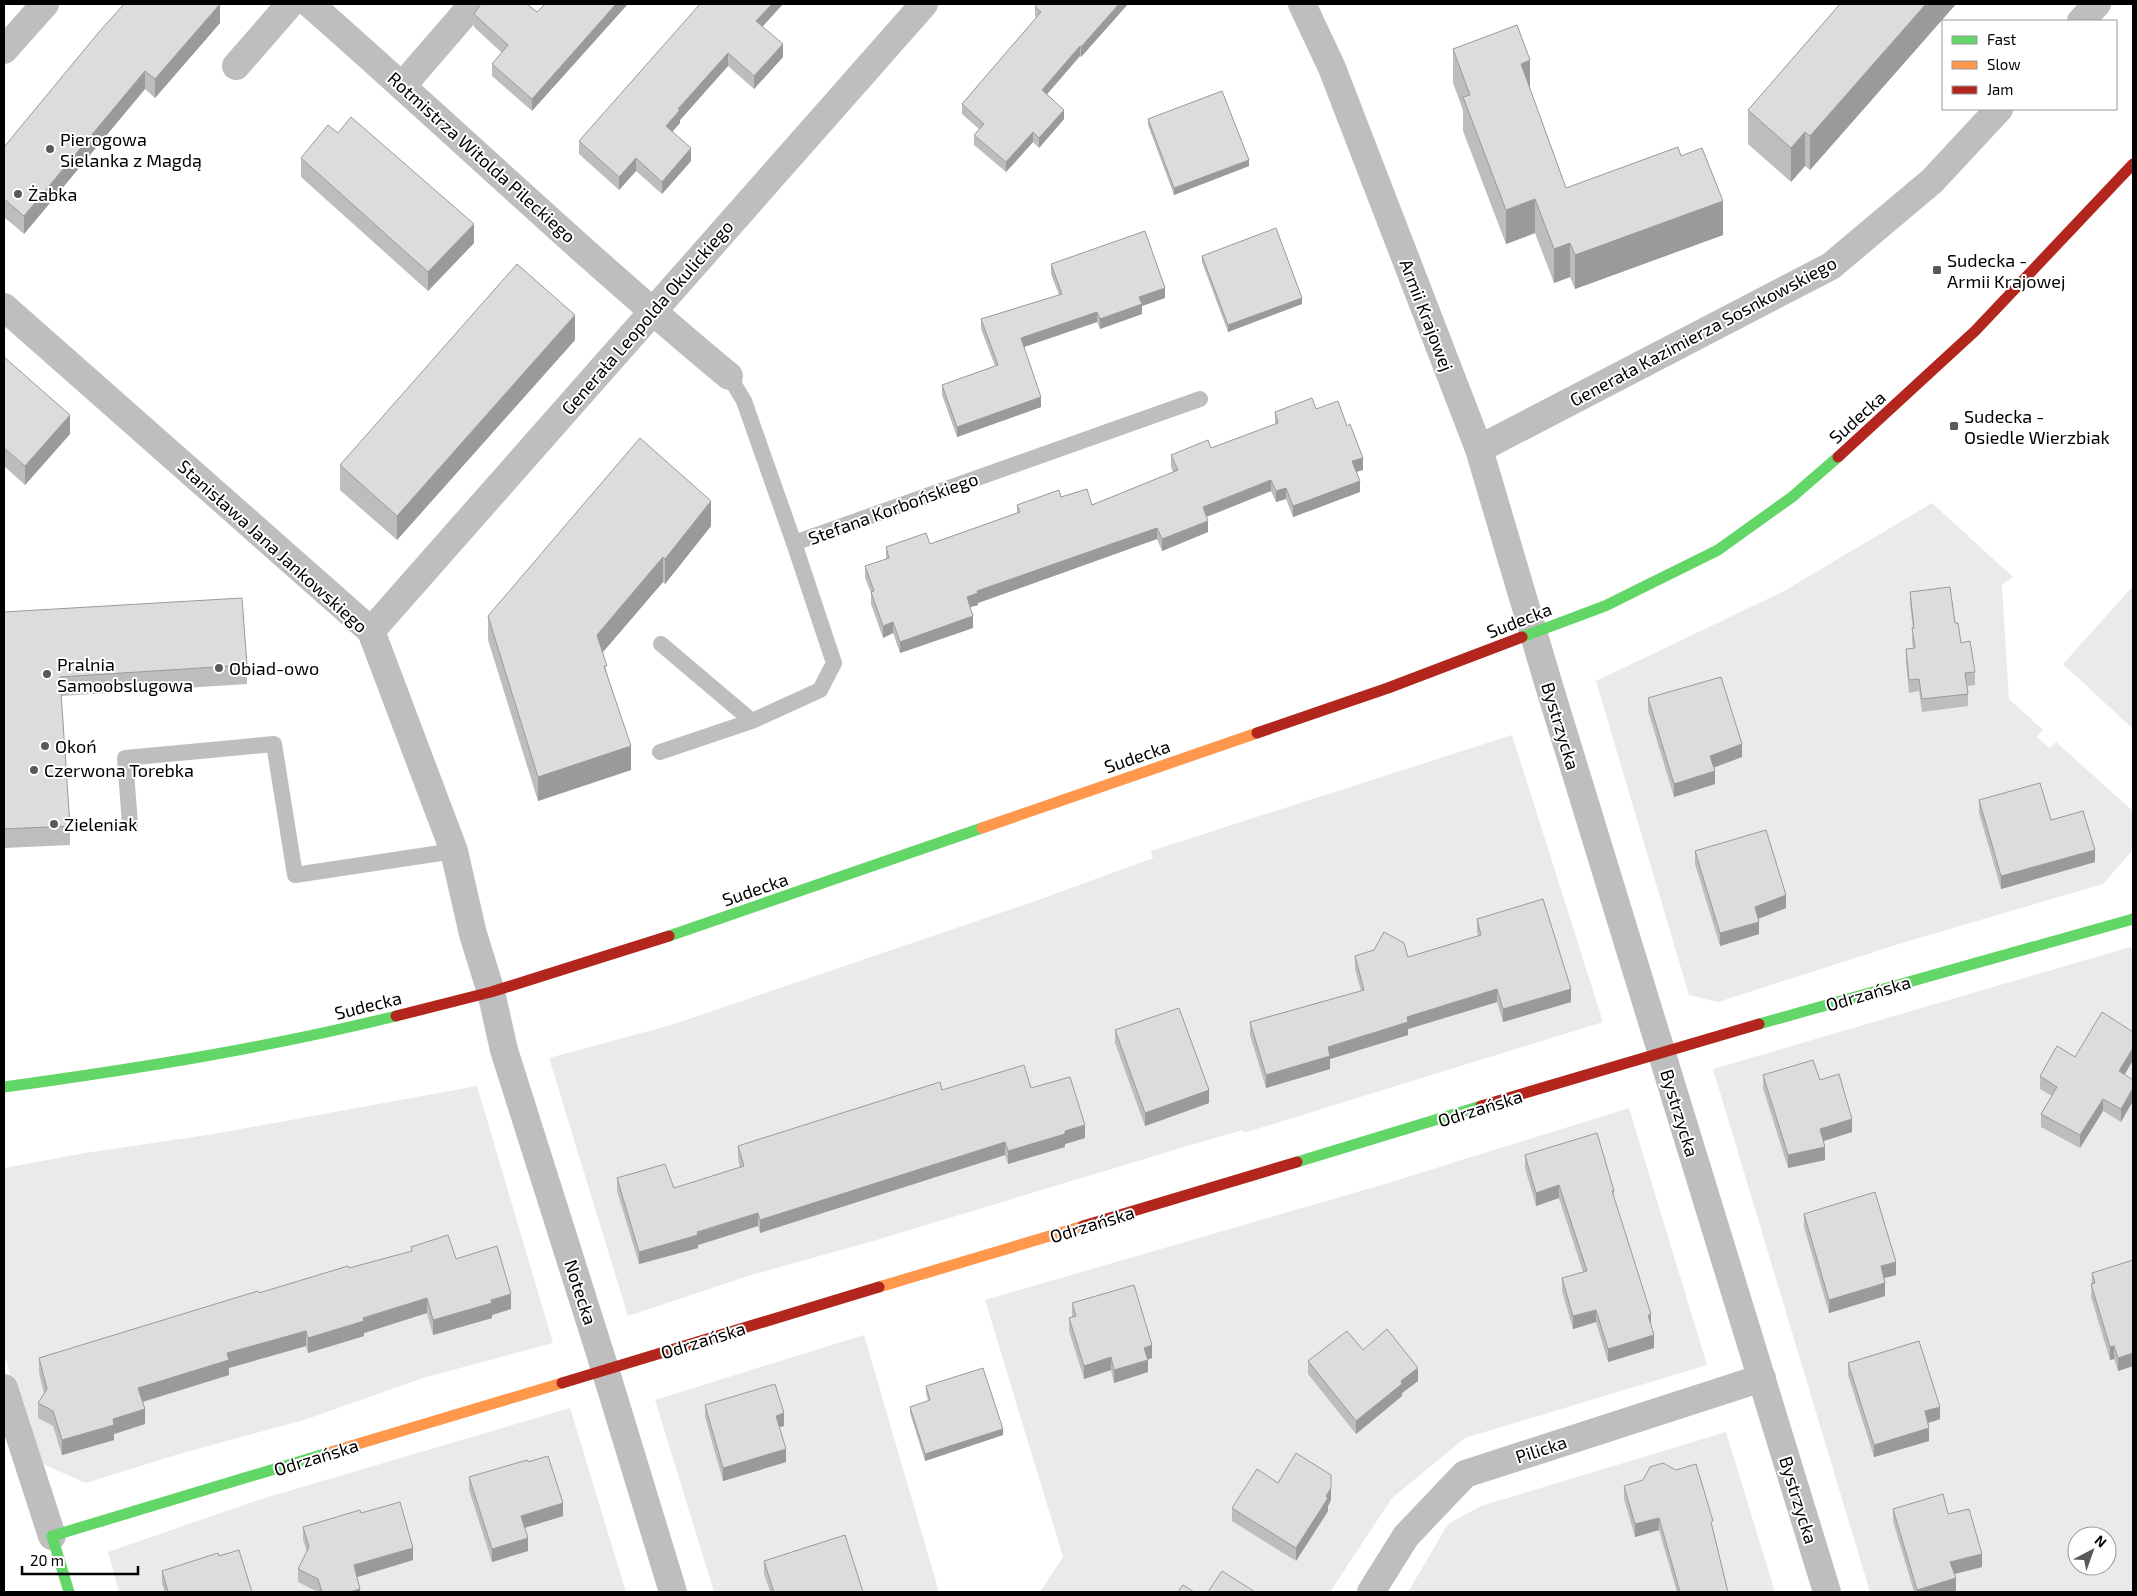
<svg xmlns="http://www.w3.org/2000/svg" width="2137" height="1596" viewBox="0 0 2137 1596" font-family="'Exo 2',sans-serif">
<rect width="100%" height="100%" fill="#fff"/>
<!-- green -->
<path fill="#eaeaea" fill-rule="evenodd" d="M1932,503L2013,577L2002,585L2009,699L2043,730L2037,737L2050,748L2056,742L2133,811V850L2103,884L1902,943L1718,1002L1689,995L1596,681L1784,591Z
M2133,586V729L2063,664Z
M1512,735L1603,1022L1244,1133L1243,1130L1194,1144L873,1241L748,1276L628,1316L549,1058L671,1025L1030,903L1153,858L1151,851Z
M2130,947L2133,949V1592H1870L1713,1069ZM2077,1536H2107V1566H2077Z
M477,1086L553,1343L423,1378L304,1420L179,1454L86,1483L36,1461L4,1354V1168L85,1153L214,1134Z
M1629,1108L1707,1365L1465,1438L1392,1498L1330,1592H1040L1063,1557L985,1300L1385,1184Z
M864,1335L939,1592H714L655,1400Z
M570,1408L626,1592H119L108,1552L258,1500Z
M1726,1432L1775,1592H1408L1448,1524L1481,1506Z"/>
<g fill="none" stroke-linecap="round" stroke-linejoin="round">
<!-- lane -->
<path stroke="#bebebe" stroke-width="16" d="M729,376L744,401L794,543L1200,399
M661,644L752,721L820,690L834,663L794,543
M660,752L752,721
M130,824L125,758L274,744L295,875L454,851"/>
<!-- street -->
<path stroke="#bebebe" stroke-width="28" d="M310,4C450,127 585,257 729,376
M1302,4L1332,68L1479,449L1550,689L1827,1592
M2081,21L2097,4
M4,50L45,4
M236,66L290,4
M403,85L473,4
M4,307L371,631L454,851L473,934L491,992L504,1050L605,1369L673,1592
M1479,449L1831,266L1932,181L1999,109
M371,631L924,4
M4,1388L52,1536
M1371,1592L1406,1536L1465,1474L1762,1378"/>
<!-- fast -->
<path stroke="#63d668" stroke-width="11" d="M1522,637L1605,606L1718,550L1792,497L1838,457
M669,936L982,828
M1759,1024L2133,919
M4,1087C136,1069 267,1048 396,1016
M1297,1162L1481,1106
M69,1592L52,1536L331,1452"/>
<!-- slow -->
<path stroke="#ff974d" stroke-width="11" d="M982,828L1257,733
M879,1287L1083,1226
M331,1452L562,1383"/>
<!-- jam -->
<path stroke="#b3261e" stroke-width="11" d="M1838,457L1975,331L2133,164
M1257,733L1388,688L1522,637
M396,1016L491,992L669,936
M1481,1106L1759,1024
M1083,1226L1297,1162
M562,1383L879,1287"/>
</g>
<!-- wall -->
<path fill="#bdbdbd" d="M1037,4H1128L1081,57L1080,56L1047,94L1064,119L1039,148L1033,142L1006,172L974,145V135L979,129L962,114V104L1036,18L1035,16V7Z
M1840,4H1956L1810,170L1805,166L1791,182L1748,144V110Z
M537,12L532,111L492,76V64L502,53L474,27V14Z
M220,23L155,98L145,89L24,234L4,217V147Z
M763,27L783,57L754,89L728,66L680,120V123L672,132L691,161L662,194L636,171L619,190L579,154V141Z
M1453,49L1530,89L1566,188L1681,156L1723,235L1575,289L1570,277L1554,283L1535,233L1506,244L1463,131V110L1453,83Z
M1148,119L1249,166L1174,195L1148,125Z
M338,133L474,243L428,291L301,177V158Z
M1202,256L1302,304L1228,332L1202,262Z
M1051,264L1165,298L1142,306V314L1100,329L1097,322L1024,347L1041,407L957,437L942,395V385L995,366L981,329V319L1059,295L1051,274Z
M575,340L397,540L340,490V465Z
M4,357L70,434L25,485L4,466Z
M1316,409L1363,470L1356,472L1360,492L1293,517L1286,499L1276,502L1271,491L1207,517L1208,532L1162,551L1157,539L978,603V605L970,607L973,628L900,653L893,633L883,638L871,604V593L865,578V566L886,559V547L930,544L1017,513V505L1061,497L1092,505L1173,472L1171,467V455L1211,448L1275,424V412Z
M711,526L665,584L663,582L602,653L607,673L631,770L538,801L488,640V616Z
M1910,592L1955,623L1961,643L1975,672V685L1967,686L1968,694V706L1922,712L1919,691L1909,693L1906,662V649H1913L1912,641L1913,628L1910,605Z
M4,612L247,665V684L61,696L70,826V845L4,848Z
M1648,698L1742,757L1714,767L1715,784L1674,797L1648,711Z
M1979,800L2051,820L2095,862L2001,889L1979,813Z
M1695,851L1786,908L1758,919L1759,934L1720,946L1695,864Z
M1477,919L1571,1002L1503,1022L1497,1002L1408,1029V1035L1330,1059V1069L1266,1088L1250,1035V1022L1361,991L1355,969V956L1408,957L1478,936L1477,932Z
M1115,1030L1209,1103L1145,1126L1115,1043Z
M2075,1057L2133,1060L2125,1074L2121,1122L2103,1111L2080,1148L2041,1127V1114L2052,1096L2040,1089V1076Z
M1763,1075L1820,1080L1852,1132L1824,1141L1825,1160L1788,1168L1763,1088Z
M1031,1088L1085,1138L1065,1144V1147L1008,1164L1005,1155L760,1233L758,1226L698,1245V1248L639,1264L617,1191V1178L674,1188L740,1168L738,1159V1146Z
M1525,1155L1614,1191V1199L1651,1324L1654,1348L1608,1362L1596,1322L1573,1329L1562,1291V1278L1583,1272L1559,1198L1536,1206L1525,1168Z
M1804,1214L1896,1275L1884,1278L1885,1296L1829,1313L1804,1227Z
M411,1247L456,1259L511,1309L492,1315V1318L433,1335L427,1313L364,1333V1336L308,1353L306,1346L229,1368V1375L143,1402L145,1424L114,1434V1440L62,1455L53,1426L38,1418V1403L44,1393L39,1373V1358L259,1293L411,1252Z
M2133,1260V1366L2118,1371L2114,1359L2110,1360L2091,1297L2092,1273Z
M1072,1303L1152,1358L1148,1359V1372L1114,1383L1111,1370L1084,1379L1069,1331V1318L1072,1317Z
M1308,1361L1418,1381L1402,1393V1396L1356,1434L1308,1374Z
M1848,1363L1940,1419L1928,1423L1929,1441L1874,1457L1848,1375Z
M926,1386L1003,1435L925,1461L910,1413V1407L928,1401L926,1392Z
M705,1405L784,1426L779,1427L786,1462L723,1481L705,1417Z
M528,1462L563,1516L524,1528L528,1551L492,1562L469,1490V1477Z
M1278,1483L1331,1500L1328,1506V1511L1296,1561L1232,1521V1508Z
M1624,1486L1713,1530L1728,1592H1677L1659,1530L1635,1537L1624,1499Z
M1893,1509L1948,1514L1982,1567L1954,1574L1956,1591L1952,1592H1914L1893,1521Z
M361,1513L413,1560L357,1577L360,1592H318L298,1582V1569L307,1552L303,1540V1527Z
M219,1556L252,1592H165L162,1584V1571Z
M764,1561L863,1592H770L764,1574Z"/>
<!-- shaded-wall -->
<path fill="#9a9a9a" d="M220,4V23L155,98V79Z
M616,4H628L532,111V99Z
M772,4H783L756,34V21Z
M1119,4H1128L1081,57V47Z
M1926,4H1956L1810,170V136Z
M783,44V57L754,89V76Z
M1080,46V56L1042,100V90Z
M728,53V66L680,120V123L666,139V126L678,109Z
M1530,60V94L1521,64Z
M145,71V89L24,234V216Z
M1064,110V119L1039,148V138Z
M1033,132V142L1006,172V162Z
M1805,132V166L1791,182V148Z
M691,148V161L662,194V182Z
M636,158V171L619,190V177Z
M1249,160V166L1174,195V188Z
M1535,199V233L1506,244V210Z
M1723,201V235L1575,289V255Z
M474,224V243L428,291V272Z
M1570,243V277L1554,283V249Z
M1165,288V298L1142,306V314L1100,329V319L1139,297Z
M1302,298V304L1228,332V325Z
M1097,312V322L1021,348V338Z
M575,315V340L397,540V516Z
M1041,397V407L957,437V427Z
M70,415V434L25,485V466Z
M1363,458V470L1352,473V461Z
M1271,480V491L1203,518V507Z
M1360,481V492L1293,517V506Z
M1286,488V499L1276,502V491Z
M711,501V526L665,584V559Z
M1208,521V532L1162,551V539Z
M1157,528V539L978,603V605L967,608V597L977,591Z
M663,557V582L597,659V635Z
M973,616V628L900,653V642Z
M893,622V633L883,638V626Z
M1742,744V757L1710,769V756Z
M631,746V770L538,801V777Z
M1715,771V784L1674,797V784Z
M2095,850V862L2001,889V876Z
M1786,895V908L1755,920V907Z
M1759,922V934L1720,946V933Z
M1497,989V1002L1408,1029V1035L1330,1059V1069L1266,1088V1075L1328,1047L1407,1017Z
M1571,989V1002L1503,1022V1009Z
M2133,1048V1060L2119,1084V1071Z
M2133,1088V1101L2121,1122V1109Z
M1209,1090V1103L1145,1126V1113Z
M2103,1099V1111L2080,1148V1135Z
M1852,1119V1132L1820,1142V1129Z
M1085,1125V1138L1065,1144V1147L1008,1164V1151L1065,1131Z
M1005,1142V1155L760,1233V1220Z
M1825,1147V1160L1788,1168V1155Z
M1559,1185V1198L1536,1206V1193Z
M758,1213V1226L698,1245V1248L639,1264V1252Z
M1896,1262V1275L1881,1279V1266Z
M1885,1283V1296L1829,1313V1300Z
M511,1294V1309L492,1315V1318L433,1335V1320Z
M427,1298V1313L364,1333V1336L308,1353V1338L363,1318Z
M1596,1310V1322L1573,1329V1316Z
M1651,1314V1327L1648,1315Z
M306,1331V1346L229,1368V1375L138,1403V1388L227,1353Z
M1654,1335V1348L1608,1362V1349Z
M1152,1345V1358L1144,1361V1348Z
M2114,1346V1359L2110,1360V1347Z
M2133,1353V1366L2118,1371V1358Z
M1111,1357V1370L1084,1379V1366Z
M1148,1360V1372L1114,1383V1370Z
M1418,1368V1381L1402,1393V1396L1356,1434V1421L1401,1381Z
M1940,1407V1419L1925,1424V1411Z
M145,1409V1424L114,1434V1440L62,1455V1440L113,1419Z
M784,1413V1426L776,1428V1416Z
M1929,1428V1441L1874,1457V1445Z
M1003,1429V1435L925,1461V1454Z
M786,1449V1462L723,1481V1468Z
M1331,1488V1500L1328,1506V1511L1296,1561V1548Z
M563,1503V1516L521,1529V1516Z
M1659,1518V1530L1635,1537V1524Z
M528,1538V1551L492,1562V1549Z
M413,1548V1560L354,1578V1565Z
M1982,1554V1567L1950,1575V1562Z
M1956,1578V1591L1952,1592H1917V1590Z
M360,1589V1592H349Z"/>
<!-- building -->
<path fill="#dcdcdc" stroke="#9a9a9a" d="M124,4H220L155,79L145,71L24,216L4,199V147L99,32Z
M481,4H527L537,12L545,4H616L532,99L492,64L508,45L474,14Z
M700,4H772L756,21L783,44L754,76L728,53L678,109L680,110L666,126L691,148L662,182L636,158L619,177L579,141Z
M1037,4H1119L1081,47L1080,46L1042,90L1064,110L1039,138L1033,132L1006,162L974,135L984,124L962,104L1041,12L1035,7Z
M1840,4H1926L1810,136L1805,132L1791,148L1748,110Z
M1517,25L1530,60L1521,64L1566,188L1678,147L1681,156L1702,148L1723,201L1575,255L1570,243L1554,249L1535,199L1506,210L1463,97L1470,95L1453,49Z
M1222,91L1249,160L1174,188L1148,119Z
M351,117L474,224L428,272L301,158L328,125L338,133Z
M1276,228L1302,298L1228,325L1202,256Z
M1145,231L1165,288L1139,297L1142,304L1100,319L1097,312L1021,338L1041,397L957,427L942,385L998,365L981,319L1062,294L1051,264Z
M517,264L575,315L397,516L340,465Z
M4,357L70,415L25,466L4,448Z
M1312,398L1316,409L1338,401L1347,426L1350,424L1363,458L1352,461L1360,481L1293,506L1286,488L1276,491L1271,480L1203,507L1208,521L1162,539L1157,528L977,591L978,593L967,597L973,616L900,642L893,622L883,626L871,592L874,591L865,566L889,558L886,547L926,533L930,544L1020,512L1017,505L1059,490L1061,497L1087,489L1092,505L1178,470L1171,455L1208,440L1211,448L1278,423L1275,412Z
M640,438L711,501L665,559L663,557L597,635L607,666H604L631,746L538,777L488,616Z
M1950,587L1955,623H1958L1961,643L1970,641L1975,672L1965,673L1968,694L1922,699L1919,679L1909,680L1906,649L1915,648L1912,628H1914L1910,592Z
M242,598L247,665L60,677L70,826L4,829V612Z
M1721,677L1742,744L1710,756L1715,771L1674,784L1648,698Z
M2040,783L2051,820L2083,811L2095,850L2001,876L1979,800Z
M1766,830L1786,895L1755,907L1759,922L1720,933L1695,851Z
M1543,899L1571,989L1503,1009L1497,989L1407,1017L1408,1022L1328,1047L1330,1056L1266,1075L1250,1022L1364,990L1355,956L1374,950L1384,932L1404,943L1408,957L1481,935L1477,919Z
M1179,1008L1209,1090L1145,1113L1115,1030Z
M2102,1012L2133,1032V1048L2119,1071L2133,1080V1088L2121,1109L2103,1099L2080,1135L2041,1114L2057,1087L2040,1076L2057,1046L2075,1057Z
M1813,1060L1820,1080L1839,1074L1852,1119L1820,1129L1825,1147L1788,1155L1763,1075Z
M1024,1065L1031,1088L1070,1077L1085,1125L1065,1131V1134L1008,1151L1005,1142L760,1220L758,1213L697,1232L698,1235L639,1252L617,1178L665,1164L674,1188L744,1166L738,1146L940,1082L942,1090Z
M1597,1133L1614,1191H1612L1651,1314L1648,1315L1654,1335L1608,1349L1596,1310L1573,1316L1562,1278L1587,1271L1559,1185L1536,1193L1525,1155Z
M1875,1192L1896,1262L1881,1266L1885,1283L1829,1300L1804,1214Z
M448,1235L456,1259L497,1246L511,1294L491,1300L492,1303L433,1320L427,1298L363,1318L364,1321L308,1338L306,1331L227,1353L229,1360L138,1388L145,1409L113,1419L114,1425L62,1440L53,1411L38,1403L47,1389L39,1358L258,1291L259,1293L348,1266L349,1268L412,1251L411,1247Z
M2133,1260V1353L2118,1358L2114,1346L2110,1347L2091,1284L2095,1283L2092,1273Z
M1134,1285L1152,1345L1144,1348L1148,1360L1114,1370L1111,1357L1084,1366L1069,1318L1076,1316L1072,1303Z
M1387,1329L1418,1368L1401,1381L1402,1384L1356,1421L1308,1361L1347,1331L1363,1350Z
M1919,1341L1940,1407L1925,1411L1929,1428L1874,1445L1848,1363Z
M983,1368L1003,1429L925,1454L910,1407L930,1400L926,1386Z
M775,1384L784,1413L776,1416L786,1449L723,1468L705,1405Z
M1296,1453L1331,1475V1488L1326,1496L1328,1498L1296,1548L1232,1508L1257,1469L1278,1483Z
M548,1456L563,1503L521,1516L528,1538L492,1549L469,1477L527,1460L528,1462Z
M1663,1463L1676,1470L1696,1464L1713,1521L1711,1522L1728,1592H1680L1659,1518L1635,1524L1624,1486L1643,1480L1650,1467Z
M1943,1494L1948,1514L1969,1509L1982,1554L1950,1562L1956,1578L1917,1590L1893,1509Z
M400,1502L413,1548L354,1565L360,1589L349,1592H322L318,1579L298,1569L309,1547L303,1527L360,1510L361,1513Z
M845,1535L863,1592H774L764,1561Z
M239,1550L252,1592H168L162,1571L218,1553L219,1556Z
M1222,1571L1255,1592H1208Z
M1183,1585L1194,1592H1178Z"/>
<!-- markers -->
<g fill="#595959" stroke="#fff" stroke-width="2">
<circle cx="50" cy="149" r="5"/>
<circle cx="18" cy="194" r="5"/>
<rect x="1932" y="265" width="10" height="10" rx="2.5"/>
<rect x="1949" y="421" width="10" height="10" rx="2.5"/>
<circle cx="219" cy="668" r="5"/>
<circle cx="47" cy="674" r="5"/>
<circle cx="45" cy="746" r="5"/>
<circle cx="34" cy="770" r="5"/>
<circle cx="54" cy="824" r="5"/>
</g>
<g text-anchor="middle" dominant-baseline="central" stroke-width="4" stroke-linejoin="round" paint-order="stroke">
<!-- poi labels -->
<g font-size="18" fill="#000" stroke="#fff" text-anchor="start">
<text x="60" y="139">Pierogowa<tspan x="60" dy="21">Sielanka z Magdą</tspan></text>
<text x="28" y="194">Żabka</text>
<text x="1947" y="260">Sudecka -<tspan x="1947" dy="21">Armii Krajowej</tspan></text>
<text x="1964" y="416">Sudecka -<tspan x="1964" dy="21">Osiedle Wierzbiak</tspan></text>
<text x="57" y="664">Pralnia<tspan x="57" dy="21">Samoobslugowa</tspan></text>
<text x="229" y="668">Obiad-owo</text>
<text x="55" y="746">Okoń</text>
<text x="44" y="770">Czerwona Torebka</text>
<text x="64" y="824">Zieleniak</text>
</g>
<!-- street labels -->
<g font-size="18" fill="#000" stroke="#fff">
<text transform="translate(482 157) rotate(42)">Rotmistrza Witolda Pileckiego</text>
<text transform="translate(1427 315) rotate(69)">Armii Krajowej</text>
<text transform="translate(647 317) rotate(-49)">Generała Leopolda Okulickiego</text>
<text transform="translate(1703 331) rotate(-28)">Generała Kazimierza Sosnkowskiego</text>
<text transform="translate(1857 417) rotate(-42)">Sudecka</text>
<text transform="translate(893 508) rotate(-20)">Stefana Korbońskiego</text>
<text transform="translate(273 546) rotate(42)">Stanisława Jana Jankowskiego</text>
<text transform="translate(1519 620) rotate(-21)">Sudecka</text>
<text transform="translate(1561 726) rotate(73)">Bystrzycka</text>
<text transform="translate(1137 756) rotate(-19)">Sudecka</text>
<text transform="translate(755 889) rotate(-19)">Sudecka</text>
<text transform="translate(1868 993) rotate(-16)">Odrzańska</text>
<text transform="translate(368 1005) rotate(-14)">Sudecka</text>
<text transform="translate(1480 1108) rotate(-17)">Odrzańska</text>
<text transform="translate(1680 1113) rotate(73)">Bystrzycka</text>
<text transform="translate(1092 1224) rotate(-17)">Odrzańska</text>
<text transform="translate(581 1292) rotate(72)">Notecka</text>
<text transform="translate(703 1340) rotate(-17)">Odrzańska</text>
<text transform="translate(1541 1449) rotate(-18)">Pilicka</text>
<text transform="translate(316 1457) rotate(-17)">Odrzańska</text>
<text transform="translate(1799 1500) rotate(73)">Bystrzycka</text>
</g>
</g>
<!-- border -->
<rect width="2137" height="1596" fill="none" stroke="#000000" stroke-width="10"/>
<!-- legend -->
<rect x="1942" y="20" width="175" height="90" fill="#ffffff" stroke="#999999"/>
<rect x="1952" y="36" width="25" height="8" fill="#63d668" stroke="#999999"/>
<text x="1987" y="45" font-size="15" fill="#000000">Fast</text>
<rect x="1952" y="61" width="25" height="8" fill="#ff974d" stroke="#999999"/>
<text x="1987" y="70" font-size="15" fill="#000000">Slow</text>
<rect x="1952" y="86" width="25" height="8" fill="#b3261e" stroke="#999999"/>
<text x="1987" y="95" font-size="15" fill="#000000">Jam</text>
<!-- north arrow -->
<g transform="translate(2092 1551) rotate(41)"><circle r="24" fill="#ffffff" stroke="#999999"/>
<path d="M0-4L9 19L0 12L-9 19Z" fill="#595959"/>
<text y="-8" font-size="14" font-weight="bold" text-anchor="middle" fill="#000000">N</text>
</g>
<!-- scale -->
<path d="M22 1566v8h116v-8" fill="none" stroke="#000000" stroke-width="2.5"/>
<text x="30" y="1566" font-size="15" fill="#000000" stroke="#ffffff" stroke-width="4" paint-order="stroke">20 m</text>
</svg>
